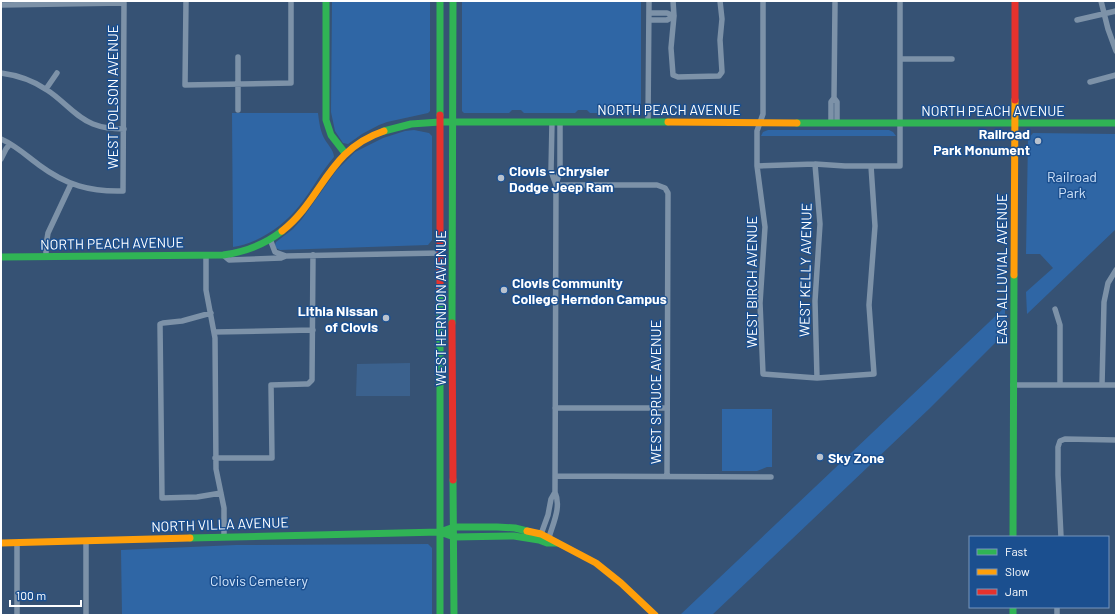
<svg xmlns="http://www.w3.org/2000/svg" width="1117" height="616" viewBox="0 0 1117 616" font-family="Barlow,sans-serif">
<rect width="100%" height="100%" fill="#365274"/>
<!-- green -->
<path fill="#2f66a5" d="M332,1H430V111L428,113L387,122L379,125L362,134L348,144L343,143L335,131L331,112Z
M462,1H641V111L638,113H590L587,110H578L575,113H524L521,110H512L509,113H464L462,111Z
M232,113H318C319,121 320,130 324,138C327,144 334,150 334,157C321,172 312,190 300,205C285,225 257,244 233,247Z
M414,130L429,133L432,136V240L428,245L280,250L276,248L275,245L276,242L293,229L302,219L336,171L355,152L383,138L405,131Z
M768,130H889L893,132L896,136H761L763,132Z
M1033,133L1116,134V229L1027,314L1026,292L1053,268L1040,254H1026L1028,139Z
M1005,307V333L929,409L712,615H680Z
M722,409H772V467H767L757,471H722Z
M428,544L432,548V615H122L121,550L236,545Z"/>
<!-- water -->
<path fill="#3b618d" d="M410,363V396H356L357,364Z"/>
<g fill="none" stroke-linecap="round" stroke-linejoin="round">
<!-- street -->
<path stroke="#7d92a8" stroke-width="5.5" d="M186,1L185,85L291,83V1
M673,1L674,16L671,48L673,75L678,77L719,76L722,72L720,40L722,19L720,1
M763,1V114L757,131V166L765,227L760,303L763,374L817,378L874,374L869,305L875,226L871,166
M1101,1L1108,29L1116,51
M835,3L834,98L837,102V122
M1,5L124,3L123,191C90,192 66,185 39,165C27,156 15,145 1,139
M649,13H667L674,16L667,20H649
M1077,20L1116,11
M238,57V110
M900,59H952
M1,73C16,75 34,81 47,90C63,100 75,117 93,124C103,128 113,129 124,129
M1090,82L1116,75
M46,89L57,73
M552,122L551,171L556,185
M648,122L649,1
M831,122V102L834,98
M1,159L6,149L10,144
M815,164L820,224L815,301L817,378
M757,166L815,164L845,166H900V1
M556,185H657L665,188L668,193L667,476
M270,239L275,252L286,256
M206,255V290L215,338L216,469L224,508V536
M223,255L229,260L281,258L286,256L440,253
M46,257V245L48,233L71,184
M1055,309L1060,325V385
M211,313L182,321L163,323L160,324L162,498L197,497L221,493
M214,332L313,330
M1013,385H1116
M1102,385L1104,302L1108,283L1116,270
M555,408H666
M215,458H272L271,385L305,384H308L312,380L313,255
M555,476L771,477
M540,537L548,515L551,499L555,492
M1061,537L1058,475V447L1060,441L1065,439L1116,440
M548,541C552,525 562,508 555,492L556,185L560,170V122
M86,542V615
M17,543V615
M1057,615V607"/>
<!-- fast -->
<path stroke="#30b455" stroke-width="7" d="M326,1V120L331,135L345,153
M440,1V115
M797,123H1116
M384,131L411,124L440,122H668
M1,257L223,255C245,252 264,245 282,231
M440,290V615
M452,323L453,1
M453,480L454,615
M440,532L454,537L514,536L539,540L547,543H557
M1013,537L1014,275
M190,538L440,532L454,527H497L515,528L527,531
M1013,607V615"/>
<!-- slow -->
<path stroke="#ff9f0a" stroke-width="7" d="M668,122L797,123
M282,231C323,199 327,150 384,131
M1014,275L1015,100
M527,531L541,534L596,563L621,583L655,615
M1,543L190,538"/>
<!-- jam -->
<path stroke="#e5322d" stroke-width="7" d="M1015,100V1
M440,115V290
M452,323L453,480"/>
</g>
<!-- markers -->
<g fill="#b9c2ce" stroke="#1b4f8f" stroke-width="1.5">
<circle cx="1038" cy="141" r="4"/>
<circle cx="501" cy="178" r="4"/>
<circle cx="504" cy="290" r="4"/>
<circle cx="386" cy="318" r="4"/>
<circle cx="820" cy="457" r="4"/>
</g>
<g text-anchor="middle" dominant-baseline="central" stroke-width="3" stroke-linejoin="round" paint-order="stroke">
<!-- street labels -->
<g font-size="14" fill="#fff" stroke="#1b4f8f">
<text transform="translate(112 97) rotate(-90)">WEST POLSON AVENUE</text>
<text x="669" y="109">NORTH PEACH AVENUE</text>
<text x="993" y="110">NORTH PEACH AVENUE</text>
<text transform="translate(112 243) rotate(-1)">NORTH PEACH AVENUE</text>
<text transform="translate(1001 269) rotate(-90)">EAST ALLUVIAL AVENUE</text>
<text transform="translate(805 270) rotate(-89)">WEST KELLY AVENUE</text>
<text transform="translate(751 282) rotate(-90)">WEST BIRCH AVENUE</text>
<text transform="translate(440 308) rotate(-90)">WEST HERNDON AVENUE</text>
<text transform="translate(655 392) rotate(-90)">WEST SPRUCE AVENUE</text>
<text transform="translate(220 524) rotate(-2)">NORTH VILLA AVENUE</text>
</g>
<!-- poi labels -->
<g font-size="14" font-weight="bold" fill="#fff" stroke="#1b4f8f" text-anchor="start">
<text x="1030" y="133" text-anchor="end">Railroad<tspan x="1030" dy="16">Park Monument</tspan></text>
<text x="509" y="170">Clovis - Chrysler<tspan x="509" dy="16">Dodge Jeep Ram</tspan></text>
<text x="512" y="282">Clovis Community<tspan x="512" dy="16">College Herndon Campus</tspan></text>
<text x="378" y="310" text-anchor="end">Lithia Nissan<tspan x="378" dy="16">of Clovis</tspan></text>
<text x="828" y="457">Sky Zone</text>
</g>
<!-- park labels -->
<g font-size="14" fill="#cfe3fa" stroke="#1b4f8f">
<text x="1072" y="176">Railroad<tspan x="1072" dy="16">Park</tspan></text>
<text x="259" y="580">Clovis Cemetery</text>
</g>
</g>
<!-- border -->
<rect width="1117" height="616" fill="none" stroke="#ffffff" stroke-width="4"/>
<!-- legend -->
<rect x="969" y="536" width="140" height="72" fill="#1b4f8f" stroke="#7695bc"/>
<rect x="977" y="549" width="20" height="6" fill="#30b455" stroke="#7695bc"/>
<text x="1005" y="556" font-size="12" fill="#ffffff">Fast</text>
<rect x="977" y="569" width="20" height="6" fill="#ff9f0a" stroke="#7695bc"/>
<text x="1005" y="576" font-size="12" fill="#ffffff">Slow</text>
<rect x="977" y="589" width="20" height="6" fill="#e5322d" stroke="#7695bc"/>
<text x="1005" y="596" font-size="12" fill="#ffffff">Jam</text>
<!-- scale -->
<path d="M10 600v6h71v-6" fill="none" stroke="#ffffff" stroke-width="2"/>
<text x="16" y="600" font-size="12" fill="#ffffff" stroke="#1b4f8f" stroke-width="3" paint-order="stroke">100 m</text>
</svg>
